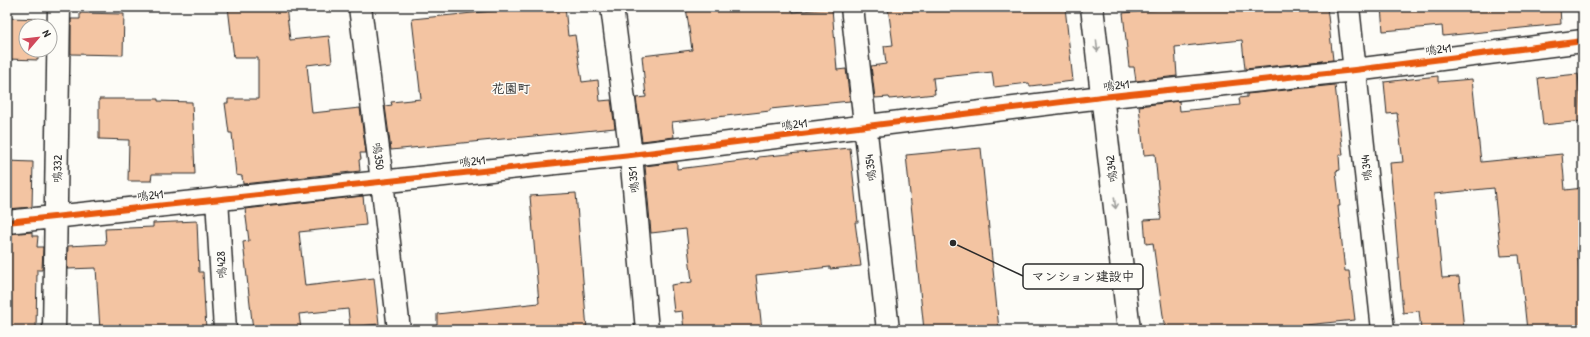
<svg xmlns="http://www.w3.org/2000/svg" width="1590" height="337" viewBox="0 0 1590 337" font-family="'Patrick Hand','Klee One',sans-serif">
<rect width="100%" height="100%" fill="#fdfcf7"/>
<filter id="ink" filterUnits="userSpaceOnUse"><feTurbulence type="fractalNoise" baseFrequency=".025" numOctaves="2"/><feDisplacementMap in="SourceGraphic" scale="8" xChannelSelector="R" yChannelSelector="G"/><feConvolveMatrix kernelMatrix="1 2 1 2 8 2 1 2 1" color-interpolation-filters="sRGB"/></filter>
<g filter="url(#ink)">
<!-- building -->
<path fill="#f3c4a2" stroke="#2b2b2b" d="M228,7H286L290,40L329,36L332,62L307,65L312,113L360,108L366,153H360L361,159L359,160L360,171L243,184L242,176L236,175L232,133H229L225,103H228V99H258V58H234Z
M502,7H565L568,36L575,35L582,82L598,80L600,101L611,100L615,128L391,150L385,106L392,105L391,102L421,99L412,19L503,10Z
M686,7H792L793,12L832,8L837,70L846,69L850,101L770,109V111L672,122L674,137L642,141L636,98L646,97L642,56L692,50Z
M888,7H1065L1073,81L1030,86L1029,83L994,87L992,72L933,78L935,94L890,99L889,97L875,98L871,66L886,64L884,46L893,45Z
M1183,7H1327L1333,60L1245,69L1242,40L1175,47L1177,76L1136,81L1134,67H1129L1123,13Z
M1381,7H1560L1561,24L1443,36L1442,26L1383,31Z
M80,13L124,14L123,55L71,54V19H80Z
M7,18L46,19V26H26V50H46V54L38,53V60L7,59Z
M1578,74L1583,121L1543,125L1538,78Z
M1438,76V82L1472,79L1481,162L1562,154L1565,190L1583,188V246L1577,247L1583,310V330H1527L1519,255L1501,256L1494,188L1434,194L1442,278L1459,277L1464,330H1421L1419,311L1403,313L1390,163L1403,162L1397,113L1387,114L1384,82Z
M1335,85L1343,155H1339L1340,170L1336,171L1340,206H1338L1345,271H1349L1355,320L1256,330H1165L1153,243L1146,244L1144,220L1161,219L1155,154L1144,155L1139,106L1179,101L1180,111L1240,105L1239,98L1247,97V94Z
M99,99H158V101L192,102L195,174H152L151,181H128L129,140L99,139Z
M850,148L858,222H855L861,266L830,269V267L756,275L762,330H684L682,311L674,312L671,285L692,282L686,229L651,233L645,166L677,162V169L758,159V157Z
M981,148L999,330H924L906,155Z
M7,161L33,162L32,207L7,209Z
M576,193L587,330H437V314L539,303L530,196Z
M363,196L366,225L299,232L305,286L374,278L379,324L350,327L348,309L299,314L301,330H253L243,242L249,241L245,209Z
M197,221L199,272H203L206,330H100L96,268L67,269L68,246L106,244L105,229L153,227V223Z
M32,232V236H38L37,247H43L42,270H37L36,330H7V234Z"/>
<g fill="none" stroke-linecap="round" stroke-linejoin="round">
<!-- minor casing -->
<g stroke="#2b2b2b" stroke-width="25">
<path id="minor" d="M360,7L382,181L399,330
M612,7L631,155L647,330
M852,7L888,330
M1092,7L1129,330
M1348,7L1383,330
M217,199L225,330
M7,222L631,155L1102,97L1355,70L1583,41
M54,330L59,7"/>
</g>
<!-- minor -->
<use href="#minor" stroke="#fdfcf7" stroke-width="22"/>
<!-- cycleway casing -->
<g stroke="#fdfcf7" stroke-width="8">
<path id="cycleway" d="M7,222L631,155L1102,97L1355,70L1583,41"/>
</g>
<!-- cycleway -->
<use href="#cycleway" stroke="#e8590c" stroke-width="6"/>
</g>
<!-- one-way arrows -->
<defs><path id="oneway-shaft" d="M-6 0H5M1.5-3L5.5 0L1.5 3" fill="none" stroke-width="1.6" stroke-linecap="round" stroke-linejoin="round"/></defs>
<g stroke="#9e9e9b">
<use href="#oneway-shaft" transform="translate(1097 46) rotate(84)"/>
<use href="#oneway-shaft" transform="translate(1115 203) rotate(83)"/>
</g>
</g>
<g text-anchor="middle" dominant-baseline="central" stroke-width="3" stroke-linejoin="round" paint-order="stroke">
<!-- street labels -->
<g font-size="12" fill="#2b2b2b" stroke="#fdfcf7">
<text transform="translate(1438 49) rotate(-7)">鳴241</text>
<text transform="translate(1116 85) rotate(-6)">鳴241</text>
<text transform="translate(794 124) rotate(-7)">鳴241</text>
<text transform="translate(379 156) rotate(83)">鳴350</text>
<text transform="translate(472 161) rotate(-6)">鳴241</text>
<text transform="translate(870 168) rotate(-96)">鳴354</text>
<text transform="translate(1366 168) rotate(-96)">鳴344</text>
<text transform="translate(57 169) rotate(-89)">鳴332</text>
<text transform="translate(1111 169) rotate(-97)">鳴342</text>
<text transform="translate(633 180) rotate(-95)">鳴351</text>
<text transform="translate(150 195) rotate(-6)">鳴241</text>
<text transform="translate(221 265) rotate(-93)">鳴428</text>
</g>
<!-- neighbourhood labels -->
<g font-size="13" font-weight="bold" fill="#2b2b2b" stroke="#fdfcf7">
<text x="511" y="88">花園町</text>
</g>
</g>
<!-- callouts -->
<path fill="none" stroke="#2b2b2b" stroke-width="1.5" d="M953 243L1023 276"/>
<circle fill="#2b2b2b" stroke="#fdfcf7" stroke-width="1.5" cx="953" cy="243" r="4"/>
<rect fill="#fdfcf7" stroke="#2b2b2b" stroke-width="1.5" x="1023" y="264" width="120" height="25" rx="4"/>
<g font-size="13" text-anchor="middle" font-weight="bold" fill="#2b2b2b">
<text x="1083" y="281">マンション建設中</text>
</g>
<!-- margin -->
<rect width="1590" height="337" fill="none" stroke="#fdfcf7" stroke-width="24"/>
<rect x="12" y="12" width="1566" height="313" fill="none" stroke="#2b2b2b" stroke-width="1.5" filter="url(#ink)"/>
<!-- north arrow -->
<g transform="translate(38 38) rotate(62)"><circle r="19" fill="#fdfcf7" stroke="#a9a8a5"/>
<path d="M0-3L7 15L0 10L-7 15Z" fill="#d1495b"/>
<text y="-6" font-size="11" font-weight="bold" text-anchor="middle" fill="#2b2b2b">N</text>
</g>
</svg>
